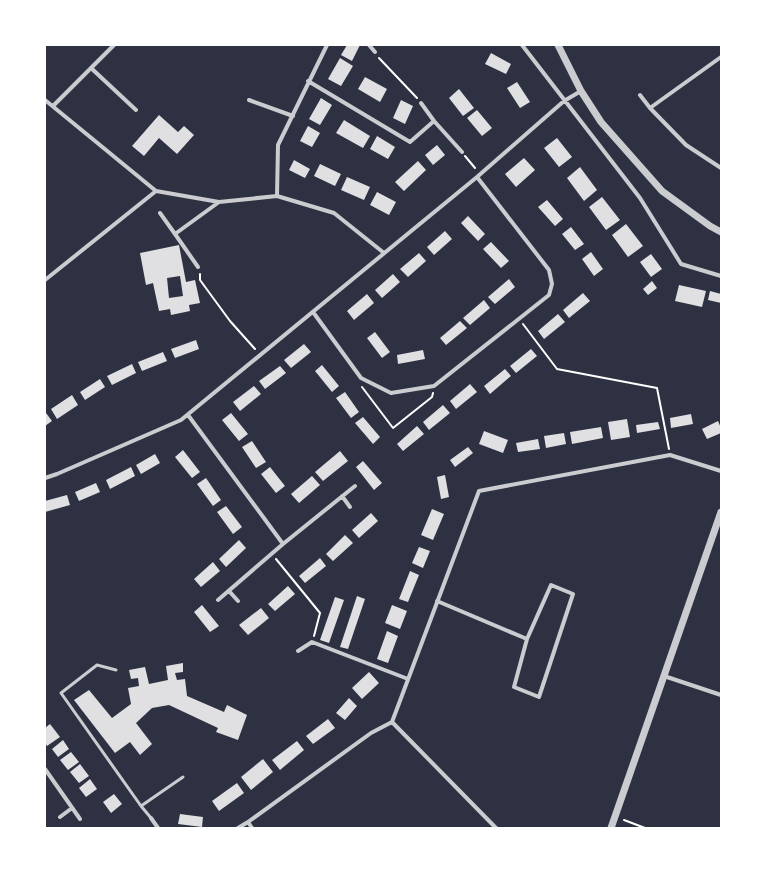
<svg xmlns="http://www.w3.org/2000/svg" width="766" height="873" viewBox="0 0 766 873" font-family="Arial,sans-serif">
<rect width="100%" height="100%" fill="#2d3142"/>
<!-- building -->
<path fill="#e0e0e3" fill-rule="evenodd" d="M347,45H360L352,61L341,55Z
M491,53L511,64L506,74L485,64Z
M340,58L353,66L341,86L328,79Z
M365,77L387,89L380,102L358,89Z
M517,82L530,102L520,108L507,88Z
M459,89L474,108L463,116L449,98Z
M321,98L332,105L320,125L309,119Z
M401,100L413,106L405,124L393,118Z
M477,110L492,128L482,136L467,118Z
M159,115L178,132L184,126L194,135L177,154L159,138L144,156L132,146Z
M344,120L370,136L363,148L336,133Z
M308,126L320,133L312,147L300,141Z
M377,136L395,147L388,159L370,149Z
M557,138L572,157L559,167L544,148Z
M437,145L445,155L433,165L425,155Z
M524,158L535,170L516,187L505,174Z
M294,160L310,169L305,178L289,170Z
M418,161L426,170L404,191L395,182Z
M320,164L341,174L335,186L314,176Z
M580,167L597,190L584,201L567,178Z
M347,177L370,187L364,200L341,190Z
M377,192L396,202L389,215L370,205Z
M602,197L620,220L606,230L589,207Z
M547,200L563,219L555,226L538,207Z
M468,216L485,234L478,241L461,223Z
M626,224L643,246L628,257L612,235Z
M571,227L584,244L575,250L562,234Z
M445,231L452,239L434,255L427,247Z
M491,242L509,261L501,268L483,249Z
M179,245L186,282L195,280L200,303L189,305L190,311L171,315L170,309L159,311L153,283L146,285L140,253ZM180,276L183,296L169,298L167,278Z
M591,252L603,269L594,276L582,259Z
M419,253L426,261L408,277L400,269Z
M651,254L662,269L651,277L640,262Z
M393,274L400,282L382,298L375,290Z
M509,279L515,287L495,304L488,297Z
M652,281L657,288L648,295L643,289Z
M679,285L706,291L702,307L675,301Z
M710,291L721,294V303L708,300Z
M583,293L590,301L569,318L563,310Z
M367,294L374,303L354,320L347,311Z
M484,300L490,308L470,325L463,318Z
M558,314L565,322L544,339L538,331Z
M460,321L467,328L446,345L440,338Z
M375,332L390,352L382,358L367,338Z
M196,340L199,349L175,358L171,349Z
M304,344L311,352L291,368L284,360Z
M531,349L537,356L516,373L510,366Z
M423,350L425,359L398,364L397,355Z
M163,352L167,361L142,371L138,362Z
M132,364L136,373L112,385L107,376Z
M322,365L339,386L332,392L315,371Z
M280,366L286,373L265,389L259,381Z
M505,369L511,376L490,394L484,386Z
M100,379L105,387L85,400L80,392Z
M470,384L477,392L456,409L450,401Z
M254,386L261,394L240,411L233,402Z
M345,392L359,412L351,418L336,398Z
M72,395L78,405L57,419L51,409Z
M443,405L450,413L429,430L423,422Z
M46,413L52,421L45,426V414Z
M231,413L248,434L239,441L222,420Z
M691,414L693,424L671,428L670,418Z
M363,417L380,437L373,444L355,423Z
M627,419L630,437L611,440L608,422Z
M718,421L721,428V433L707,439L702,429Z
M658,422L660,429L637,433L636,425Z
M417,426L424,434L403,451L397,444Z
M601,427L603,438L572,444L570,432Z
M484,431L508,440L503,453L479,444Z
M564,433L566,444L546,448L544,436Z
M538,439L540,449L518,452L516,443Z
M252,441L266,462L256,468L242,447Z
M468,447L473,453L455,467L450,460Z
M183,450L200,472L192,478L175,457Z
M340,451L348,461L323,481L315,472Z
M155,454L160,463L141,474L136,465Z
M363,461L382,483L374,490L356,467Z
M131,467L135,476L110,489L106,480Z
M270,467L285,486L276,493L261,474Z
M445,475L449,497L441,499L437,477Z
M312,476L320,485L299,503L291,494Z
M206,478L221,500L213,506L197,484Z
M96,483L100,492L79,501L75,492Z
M67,495L70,505L45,512V501Z
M226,506L242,527L233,534L217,512Z
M432,509L444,514L433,540L421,535Z
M371,513L378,521L359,538L352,530Z
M345,535L353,543L333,561L326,554Z
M239,540L246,548L226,567L219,559Z
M419,547L430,551L423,568L412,563Z
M320,558L326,566L305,583L299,576Z
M213,562L220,571L201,587L194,579Z
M410,571L419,575L408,602L399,599Z
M288,586L295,594L275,611L268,604Z
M357,596L365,599L348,649L340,647Z
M335,597L344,600L329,643L320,640Z
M202,605L219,626L210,632L194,612Z
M392,605L407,611L400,629L385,623Z
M261,608L269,618L248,635L239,625Z
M387,631L398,636L388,663L377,659Z
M183,663V672L175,673L177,680L185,679L187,696L224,712L227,705L247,715L238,740L216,732L218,728L169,705L152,708L136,723L152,744L140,755L130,742L115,753L74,700L89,690L112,718L131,704L128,688L139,686L138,678L131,679L129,670L145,667L149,684L168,680L166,666Z
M369,672L379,683L362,699L352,688Z
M349,698L357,706L345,720L336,713Z
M328,719L335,728L313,744L306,736Z
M50,724L60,737L47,746L45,743V728Z
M63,740L69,749L58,757L52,749Z
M297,741L304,750L280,770L272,760Z
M71,752L79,762L68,770L60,760Z
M263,759L273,772L251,790L241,777Z
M80,764L89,776L79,783L70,772Z
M90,779L97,789L86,797L79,788Z
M237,783L244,793L219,811L212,801Z
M114,794L122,804L111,813L103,802Z
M180,814L203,817L202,827L178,824Z"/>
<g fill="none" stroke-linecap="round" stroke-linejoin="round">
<!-- path -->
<path stroke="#fff" stroke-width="2" d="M379,58L417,98
M465,156L475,168
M200,274V280L230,321L255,349
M523,324L557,369L657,388L669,449
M362,387L393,428L432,397L433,393
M276,559L320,613L314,636
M624,820L645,828"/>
<!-- service -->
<path stroke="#caccd0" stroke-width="3" d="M116,670L97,665L61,693L141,806
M151,818L141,806L183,777"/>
<!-- minor -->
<path stroke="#caccd0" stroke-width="4" d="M369,45L375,52
M522,45L640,198L681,264L721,276
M721,57L650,108L686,145L721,168
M91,68L136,110
M308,81L410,142L434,121L462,152
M640,95L650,108
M45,100L156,191L219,202L277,196L334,213L384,253
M249,100L293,116
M421,103L434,121
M53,106L114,45
M277,196L278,145L327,45
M160,213L175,234
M198,267L175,234L219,202
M45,280L156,191
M313,312L361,378L391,393L434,386L549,295L552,284L549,270L477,177
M188,415L283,544L218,600
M45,478L57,474L181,420L477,177L564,101L581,91
M342,496L350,507
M283,544L355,486
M229,591L238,601
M437,601L527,639L551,585L573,594L539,697L514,687L527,639
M298,651L312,642L408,679
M664,676L721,695
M392,722L496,828
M45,769L80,819
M60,817L72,808
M151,818L158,828
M248,822L252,828
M238,828L248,822L371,733L392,722L479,491L670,455L721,471"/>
<!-- tertiary -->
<path stroke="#caccd0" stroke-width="7" d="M558,45L581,91L601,122L662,191L710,226L721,232
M611,828L721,512"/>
</g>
<!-- border -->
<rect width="766" height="873" fill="none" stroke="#ffffff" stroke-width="92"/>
</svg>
